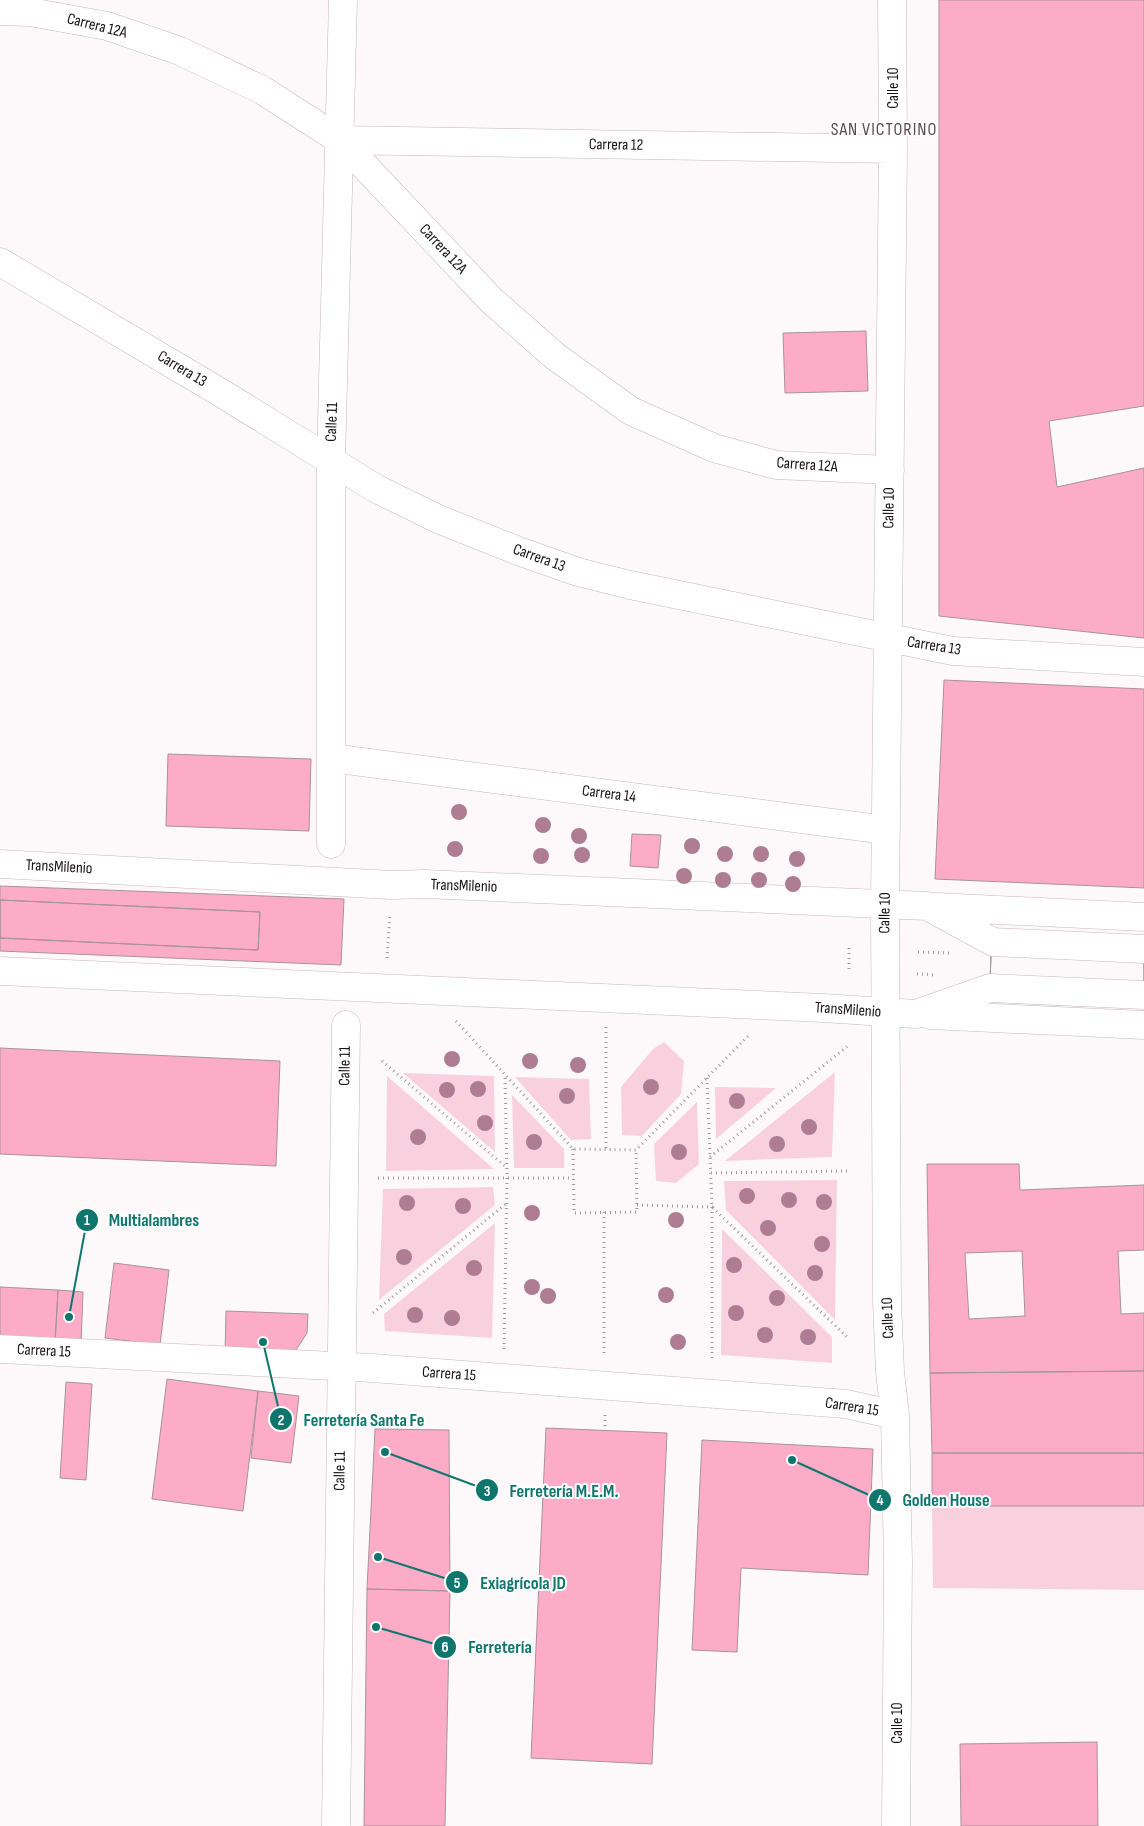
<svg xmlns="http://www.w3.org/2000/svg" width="1144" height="1826" viewBox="0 0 1144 1826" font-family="'Sofia Sans Condensed',sans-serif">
<rect width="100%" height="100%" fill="#fdf9fa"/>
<!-- green -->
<path fill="#f9d1de" d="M664,1042L684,1061L681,1094L642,1136L622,1135L621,1087L653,1049Z
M835,1072L832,1157L725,1161Z
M403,1073L494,1076L495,1152Z
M387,1076L494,1169L386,1171Z
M515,1077L589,1079L591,1139L571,1140Z
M715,1087L776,1088L716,1139Z
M512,1095L564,1149V1168H514Z
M697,1102L699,1164L676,1183L656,1181L654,1144Z
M837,1180L835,1320L726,1210L724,1181Z
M493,1187L495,1205L379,1300L383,1189Z
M495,1223L492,1338L385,1331L384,1314Z
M722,1229L832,1337V1363L721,1355Z
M932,1506H1144V1590L933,1588Z"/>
<!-- building -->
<path fill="#fdacc8" stroke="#a79399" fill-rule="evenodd" d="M939,0H1144V406L1049,421L1057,487L1144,468V638L939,616Z
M866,331L868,391L785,393L783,333Z
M944,680L1144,689V888L935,879Z
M168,754L311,759L309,831L166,826Z
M632,834L661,835L658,868L630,866Z
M0,886L344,899L341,965L0,951Z
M0,900L260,912L258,950L0,938Z
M0,900L260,912L258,950L0,938Z
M991,955L1144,957V989L990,982Z
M991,955L1144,957V989L990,982Z
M0,1048L280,1061L276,1166L0,1154Z
M927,1164H1019L1020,1190L1144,1185V1250L1118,1251L1121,1314L1144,1313V1371L930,1373ZM1022,1251L1025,1316L969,1319L965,1253Z
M114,1263L169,1270L160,1345L105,1338Z
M0,1287L58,1290L55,1343L0,1339Z
M58,1290L83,1292L81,1344L55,1343Z
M226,1311L308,1314L307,1333L296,1350L287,1357L225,1355Z
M1144,1371V1453H932L930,1373Z
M167,1379L258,1391L243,1511L152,1499Z
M66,1382L92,1384L86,1480L60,1478Z
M258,1391L299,1396L291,1463L251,1458Z
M546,1428L667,1433L652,1764L531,1758Z
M375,1429L449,1430L450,1591L367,1589Z
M702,1440L873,1449L868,1575L741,1568L737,1652L692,1650Z
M932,1453H1144V1506H932Z
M367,1589L450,1591L445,1826H364Z
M1097,1742L1098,1826H961L960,1744Z"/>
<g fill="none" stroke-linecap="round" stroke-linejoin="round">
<!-- minor casing -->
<g stroke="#c9b5bb" stroke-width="29">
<path id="minor" d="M892,0L893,149L885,904L887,1301L890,1372L895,1415L898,1562L896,1826
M0,11L30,12L107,26L180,51L262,90L340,140L491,300L556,357L631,411L714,448L776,465L890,470
M340,140L893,149
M0,262L223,394L375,488L438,519L521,552L578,572L630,585L953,651L1144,662
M331,758L886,830
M331,844V459L343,0
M0,864L392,885L425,884L927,906L993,942L1144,949
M936,907L1144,917
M0,971L823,1008L916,1014L990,988L1144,995
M930,1015L1144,1025
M0,1349L372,1368L846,1404L895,1415
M336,1826L346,1025"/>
</g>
<!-- path -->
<path stroke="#9f9a9b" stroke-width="3" stroke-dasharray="1 4" stroke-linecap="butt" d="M849,948V969
M918,952L949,953
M387,958L390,914
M917,974L934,975
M456,1021L573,1149L636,1150L750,1034
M606,1027V1149
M382,1061L507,1168
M707,1078L712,1207L847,1337
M573,1149L574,1213L637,1212L636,1150
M710,1157L849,1045
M711,1173L848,1171
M378,1178H573
M637,1205L712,1207V1361
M604,1212V1357
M373,1313L507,1203
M504,1349L507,1178L505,1076
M605,1415V1431"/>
<!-- minor -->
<use href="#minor" stroke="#fff" stroke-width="28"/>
</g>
<!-- trees -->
<g fill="#ae7c93">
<circle cx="459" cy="812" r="8"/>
<circle cx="543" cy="825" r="8"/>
<circle cx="579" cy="836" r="8"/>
<circle cx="692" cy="846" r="8"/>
<circle cx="455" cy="849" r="8"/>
<circle cx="725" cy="854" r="8"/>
<circle cx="761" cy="854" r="8"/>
<circle cx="582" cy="855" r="8"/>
<circle cx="541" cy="856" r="8"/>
<circle cx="797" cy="859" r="8"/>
<circle cx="684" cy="876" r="8"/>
<circle cx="723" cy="880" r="8"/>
<circle cx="759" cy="880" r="8"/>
<circle cx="793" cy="884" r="8"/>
<circle cx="452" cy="1059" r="8"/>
<circle cx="530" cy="1061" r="8"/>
<circle cx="578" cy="1065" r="8"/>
<circle cx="651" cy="1087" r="8"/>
<circle cx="478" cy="1089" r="8"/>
<circle cx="447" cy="1090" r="8"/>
<circle cx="567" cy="1096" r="8"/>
<circle cx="737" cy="1101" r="8"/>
<circle cx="485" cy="1123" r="8"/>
<circle cx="809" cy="1127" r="8"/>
<circle cx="418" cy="1137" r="8"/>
<circle cx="534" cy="1142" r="8"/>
<circle cx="777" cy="1144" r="8"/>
<circle cx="679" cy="1152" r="8"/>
<circle cx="747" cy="1196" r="8"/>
<circle cx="789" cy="1200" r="8"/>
<circle cx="824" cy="1202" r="8"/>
<circle cx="407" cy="1203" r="8"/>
<circle cx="463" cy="1206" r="8"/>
<circle cx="532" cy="1213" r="8"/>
<circle cx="676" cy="1220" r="8"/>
<circle cx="768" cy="1228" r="8"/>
<circle cx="822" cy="1244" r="8"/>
<circle cx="404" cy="1257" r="8"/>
<circle cx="734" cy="1265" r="8"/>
<circle cx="474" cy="1268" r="8"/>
<circle cx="815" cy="1273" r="8"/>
<circle cx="532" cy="1287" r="8"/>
<circle cx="666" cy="1295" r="8"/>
<circle cx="548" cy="1296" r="8"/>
<circle cx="777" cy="1298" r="8"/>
<circle cx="736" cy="1313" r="8"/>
<circle cx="415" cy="1315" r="8"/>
<circle cx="452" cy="1318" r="8"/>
<circle cx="765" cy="1335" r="8"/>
<circle cx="808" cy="1337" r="8"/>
<circle cx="678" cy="1342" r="8"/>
</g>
<g text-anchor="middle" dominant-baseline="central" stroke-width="4" stroke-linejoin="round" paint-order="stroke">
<!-- street labels -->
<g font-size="16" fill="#181113" stroke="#fff">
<text transform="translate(97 26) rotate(14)">Carrera 12A</text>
<text transform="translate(893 88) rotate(-90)">Calle 10</text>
<text transform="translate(616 145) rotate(1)">Carrera 12</text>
<text transform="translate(443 249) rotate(47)">Carrera 12A</text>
<text transform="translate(182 369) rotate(31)">Carrera 13</text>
<text transform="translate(332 422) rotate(-88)">Calle 11</text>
<text transform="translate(807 465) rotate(4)">Carrera 12A</text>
<text transform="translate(889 508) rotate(-89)">Calle 10</text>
<text transform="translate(539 558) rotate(20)">Carrera 13</text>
<text transform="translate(934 646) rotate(9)">Carrera 13</text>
<text transform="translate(609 794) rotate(7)">Carrera 14</text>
<text transform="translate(59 867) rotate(3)">TransMilenio</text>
<text transform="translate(464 886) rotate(2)">TransMilenio</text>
<text transform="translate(885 913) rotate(-89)">Calle 10</text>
<text transform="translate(848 1010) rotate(4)">TransMilenio</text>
<text transform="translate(345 1066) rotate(-89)">Calle 11</text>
<text transform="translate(888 1318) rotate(-92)">Calle 10</text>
<text transform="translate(44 1351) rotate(3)">Carrera 15</text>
<text transform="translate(449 1374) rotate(4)">Carrera 15</text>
<text transform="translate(852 1407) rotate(9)">Carrera 15</text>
<text transform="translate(340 1471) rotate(-89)">Calle 11</text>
<text transform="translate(897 1723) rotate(-90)">Calle 10</text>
</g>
<!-- neighbourhood labels -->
<g font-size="18" letter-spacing="1" fill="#5c4a50" stroke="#fff">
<text x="884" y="129">SAN VICTORINO</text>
</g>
</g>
<!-- callouts -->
<path fill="none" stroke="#0f766e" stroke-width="2" d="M69 1317L87 1220M263 1342L281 1419M385 1452L487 1490M792 1460L880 1500M378 1557L457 1582M376 1627L445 1647"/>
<g fill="#0f766e" stroke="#fff" stroke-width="2">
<circle cx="69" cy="1317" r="5"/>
<circle cx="263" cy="1342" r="5"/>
<circle cx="385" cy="1452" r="5"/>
<circle cx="792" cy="1460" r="5"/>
<circle cx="378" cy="1557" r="5"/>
<circle cx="376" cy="1627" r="5"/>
<circle cx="87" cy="1220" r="12"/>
<circle cx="281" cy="1419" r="12"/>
<circle cx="487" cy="1490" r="12"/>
<circle cx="880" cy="1500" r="12"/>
<circle cx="457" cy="1582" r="12"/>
<circle cx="445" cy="1647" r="12"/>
</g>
<g font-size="15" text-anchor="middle" font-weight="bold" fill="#fff">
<text x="87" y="1225">1</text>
<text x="281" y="1425">2</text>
<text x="487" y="1496">3</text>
<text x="880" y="1505">4</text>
<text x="457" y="1588">5</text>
<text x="445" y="1652">6</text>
</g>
<g font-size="18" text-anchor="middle" font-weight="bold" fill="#0f766e" stroke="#fff" stroke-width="4" stroke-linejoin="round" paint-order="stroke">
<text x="154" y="1226">Multialambres</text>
<text x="364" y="1426">Ferretería Santa Fe</text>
<text x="564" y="1497">Ferretería M.E.M.</text>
<text x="946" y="1506">Golden House</text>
<text x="523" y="1589">Exiagrícola JD</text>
<text x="500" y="1653">Ferretería</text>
</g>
</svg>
